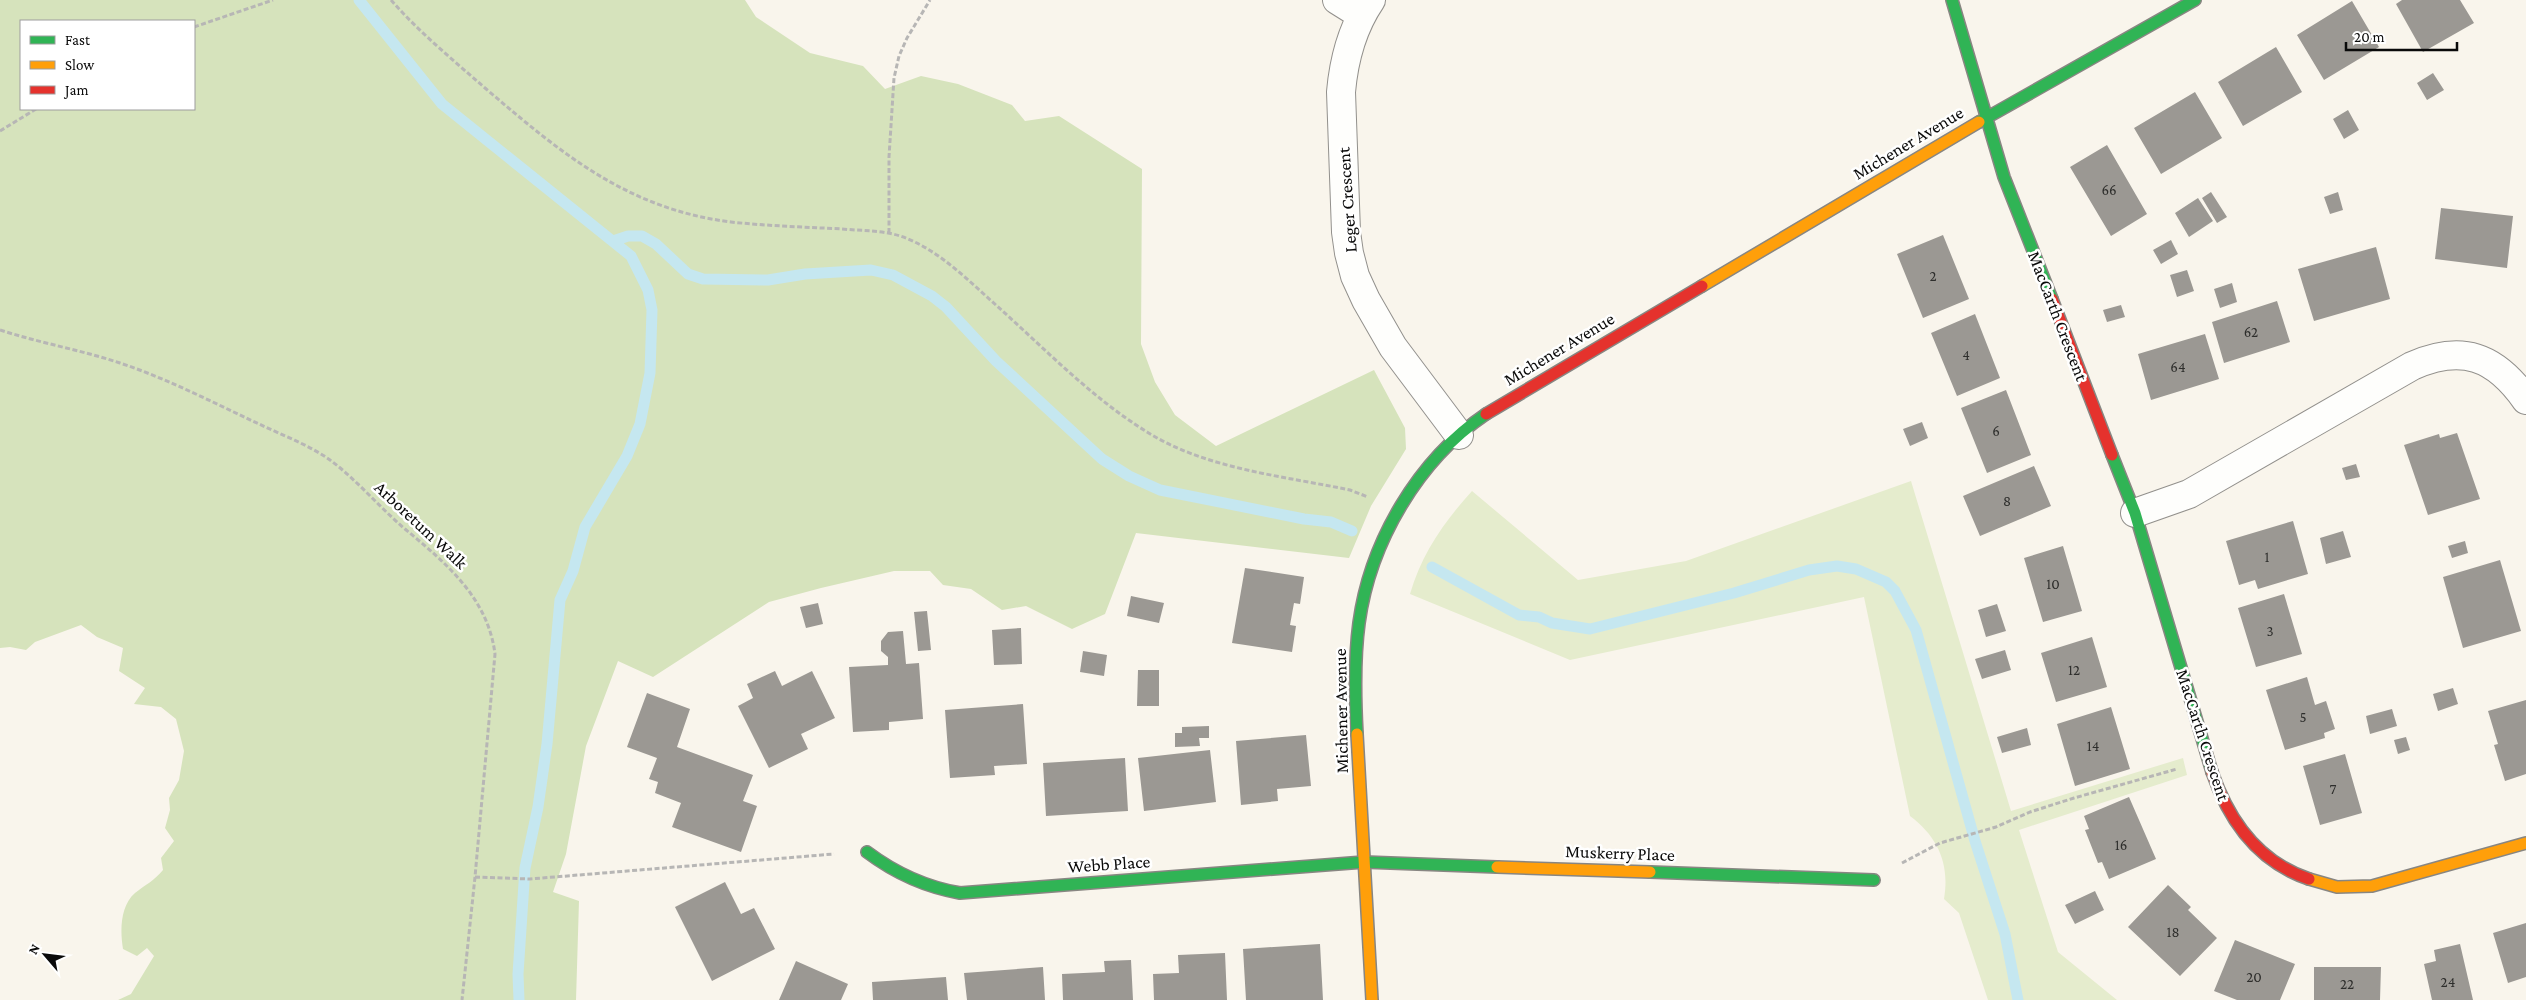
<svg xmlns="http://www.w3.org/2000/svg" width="2526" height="1000" viewBox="0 0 2526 1000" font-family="'Crimson Pro',serif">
<rect width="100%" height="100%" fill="#f9f5ec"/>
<!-- green -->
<path fill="#e5eccd" d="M1911,481L2011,811L2183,758L2187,775L2019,830L2058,952L2117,1000H1988L1959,913L1944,899C1950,864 1938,837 1910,816L1864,597L1570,660L1410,594C1422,553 1444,522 1472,491L1578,580L1686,561Z"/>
<!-- forest -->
<path fill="#d6e3bc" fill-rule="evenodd" d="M0,0H745L756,17L810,53L863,66L885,89L921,76L958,84L1012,105L1025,121L1059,116L1142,169L1141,344L1155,382L1175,415L1216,446L1374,370L1405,428L1406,449L1371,506L1349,558L1136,533L1105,614L1072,629L1026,606L1002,610L971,589L943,585L930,571H894L821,588L769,602L653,677L618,661L586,746L566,854L553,892L579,901L576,1000H118L131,994L154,956L147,948L137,956L123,949C120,931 120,906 135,893C145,885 154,881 163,870L161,858L174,841L165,828L170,810L169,798L179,780L184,751L176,719L161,707L134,704L145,688L119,671L123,648L97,637L81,625L35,642L26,650L10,647L0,648ZM21,21H194V109H21Z"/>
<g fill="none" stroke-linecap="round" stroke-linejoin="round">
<!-- stream -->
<path stroke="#c5e7f0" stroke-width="11" d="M359,0L442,104L631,256L648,290L652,310L650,373L640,424L627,456L585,527L573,571L560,600L547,744L538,807L525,868L518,974L519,1000
M613,241L628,236H642L656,244L688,274L703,279L768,280L805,274L871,270L893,275L932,296L946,307L996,361L1102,459L1129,476L1160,490L1304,519L1331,522L1352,531
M1432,567L1519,615L1539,617L1552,623L1590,629L1734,593L1809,570L1837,566L1856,569L1886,582L1895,591L1916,630L1975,841L2005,934L2018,1000"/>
</g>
<!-- building -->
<path fill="#9b9893" d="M2402,0H2460L2474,23L2423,52L2396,4Z
M2352,1L2379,47L2324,80L2297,35Z
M2276,47L2302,92L2243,126L2218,82Z
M2433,73L2444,90L2427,100L2417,83Z
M2195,92L2222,138L2161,174L2134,128Z
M2348,110L2359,130L2344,139L2333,119Z
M2107,145L2147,214L2111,236L2070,167Z
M2211,192L2227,217L2217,223L2202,198Z
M2338,192L2343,210L2330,214L2324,197Z
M2198,198L2213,221L2189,237L2175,213Z
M2441,208L2513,216L2507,268L2435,259Z
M1943,235L1969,299L1923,318L1897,254Z
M2171,240L2178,254L2161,264L2153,250Z
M2376,247L2390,299L2314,321L2298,269Z
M2187,270L2194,291L2177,297L2170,275Z
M2232,283L2237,302L2220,308L2214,289Z
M2277,301L2290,342L2224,363L2212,322Z
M2121,305L2125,317L2107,322L2103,310Z
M1975,314L2000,378L1957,396L1931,333Z
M2205,334L2219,379L2151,400L2138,354Z
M2006,390L2031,455L1987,473L1961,408Z
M1922,422L1928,438L1910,446L1903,429Z
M2457,433L2480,499L2428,515L2404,445L2439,434L2440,438Z
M2356,464L2360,477L2346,480L2342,468Z
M2034,466L2051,506L1980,536L1963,496Z
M2293,521L2308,574L2258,589L2255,580L2239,585L2226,541Z
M2343,531L2351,557L2326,564L2320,538Z
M2465,541L2468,553L2452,558L2448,546Z
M2063,546L2082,611L2043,622L2024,558Z
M2500,560L2521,631L2463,648L2443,577Z
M1245,568L1304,577L1300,604L1294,603L1290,625L1296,626L1292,652L1232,643Z
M2284,594L2302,654L2256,667L2238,608Z
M1131,596L1164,603L1159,623L1127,616Z
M818,603L823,624L806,628L800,607Z
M1997,604L2006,631L1986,637L1978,610Z
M927,611L931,650L918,651L914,612Z
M1021,628L1022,664L994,665L992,630Z
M903,631L906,664L919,663L923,719L889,722V730L853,732L849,667L888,665V657L881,651V641L888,632Z
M2092,637L2107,687L2056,702L2041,653Z
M2005,650L2011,670L1982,679L1975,659Z
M1083,651L1107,655L1104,676L1080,672Z
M1138,670H1159V706H1137Z
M775,671L782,686L812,671L835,718L801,734L808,749L769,768L738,706L753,698L747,684Z
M2307,677L2315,705L2326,701L2335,729L2324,733L2325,738L2285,750L2266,690Z
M2453,688L2458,704L2438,711L2433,694Z
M647,693L690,709L677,747L753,775L743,801L757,806L741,852L672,827L681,803L655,793L658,782L649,779L657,758L627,747Z
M2526,700V774L2505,781L2494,745L2498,744L2488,711Z
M1023,704L1027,764L994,766L995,775L950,778L945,710Z
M2111,707L2130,769L2075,786L2057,724Z
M2392,709L2397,726L2370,734L2366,716Z
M1209,726V738H1199L1200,746L1175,747V733H1182V727Z
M2027,728L2031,745L2002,753L1997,737Z
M1306,735L1311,786L1277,789L1278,801L1241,805L1236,741Z
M2406,737L2410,750L2398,754L2394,740Z
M1210,750L1216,802L1144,811L1138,758Z
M2345,754L2362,813L2320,825L2303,766Z
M1125,758L1128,811L1046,816L1043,763Z
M2129,797L2156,859L2109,879L2102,862L2098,863L2085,830L2089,829L2084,816Z
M725,882L741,914L754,908L775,949L712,981L675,907Z
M2168,885L2191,907L2188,910L2217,938L2180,976L2128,927Z
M2095,891L2104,910L2075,924L2065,905Z
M2526,923V977L2508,983L2493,933Z
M2235,940L2295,964L2280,1000H2237L2214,991Z
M1320,944L1323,1000H1246L1243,949Z
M2460,944L2473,1000H2432L2424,964L2436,961L2434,950Z
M1225,953L1227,1000H1154L1153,974L1179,973L1178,955Z
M1131,960L1133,1000H1063L1062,974L1105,972L1104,961Z
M796,961L848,984L841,1000H779Z
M1043,967L1045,1000H967L964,973Z
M2314,967H2381L2380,1000H2314Z
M946,977L948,1000H873L872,982Z"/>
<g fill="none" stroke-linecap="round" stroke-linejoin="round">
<!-- street casing -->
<g stroke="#92908c" stroke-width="30">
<path id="street" d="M1337,0L1361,15
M1371,0C1352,28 1344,58 1341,92L1346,232L1349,253L1355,276L1366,300L1393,347L1459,435
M2135,513L2189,494L2412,366C2462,344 2495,356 2526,400"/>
</g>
<!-- fast casing -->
<g stroke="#888682" stroke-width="14">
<path id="fast" d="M1952,0L2004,177L2052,299
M1979,122L2195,0
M2112,455L2135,513L2212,772
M1357,734C1355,697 1354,660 1359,623C1370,542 1418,460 1486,414
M867,852C895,873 925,887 960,893L1364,862L1497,867
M1650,872L1874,880"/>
</g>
<!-- slow casing -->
<g stroke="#888682" stroke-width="14">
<path id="slow" d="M1702,286L1979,122
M1357,734L1372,1000
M1497,867L1650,872
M2309,879L2337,887L2372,886L2526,843"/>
</g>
<!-- jam casing -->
<g stroke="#888682" stroke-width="14">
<path id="jam" d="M2052,299L2112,455
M1486,414L1702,286
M2212,772C2229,821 2258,862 2309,879"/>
</g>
<!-- path -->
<path stroke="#b7b6b5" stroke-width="3" stroke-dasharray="5 2.5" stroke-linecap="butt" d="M391,0C419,32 453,60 485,88C561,153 627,209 731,222C768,226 805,227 842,229C865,231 888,230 908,239C942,253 970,282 997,306C1045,349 1092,398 1147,432C1206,469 1283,476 1350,490L1368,497
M194,27L273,0
M0,131L36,109
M889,233V157L894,78L899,56L907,38L930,0
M0,330C40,343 81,350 120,363C168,379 214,403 259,424C282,435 309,445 330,460C357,480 379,507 405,529C446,563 488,598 495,654L475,877L462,1000
M1902,863L1940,843L1996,827L2030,812L2074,798L2177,769
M475,877L530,879L834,854"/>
<!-- street -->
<use href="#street" stroke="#fefefc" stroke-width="28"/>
<!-- fast -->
<use href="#fast" stroke="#30b455" stroke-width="11"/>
<!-- slow -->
<use href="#slow" stroke="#ff9f0a" stroke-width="11"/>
<!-- jam -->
<use href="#jam" stroke="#e5322d" stroke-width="11"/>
</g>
<g text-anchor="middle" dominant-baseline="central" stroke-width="5" stroke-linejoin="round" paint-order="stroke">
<!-- number labels -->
<g font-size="15" fill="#2e2e2c">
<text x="2109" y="190">66</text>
<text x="1933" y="276">2</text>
<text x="2251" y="332">62</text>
<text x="1966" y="355">4</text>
<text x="2178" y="367">64</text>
<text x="1996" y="431">6</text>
<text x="2007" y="501">8</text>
<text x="2267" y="557">1</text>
<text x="2053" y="584">10</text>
<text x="2270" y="631">3</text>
<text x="2074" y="670">12</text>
<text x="2303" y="717">5</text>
<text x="2093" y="746">14</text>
<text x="2333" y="789">7</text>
<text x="2121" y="845">16</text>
<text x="2173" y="932">18</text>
<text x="2254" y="977">20</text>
<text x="2448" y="982">24</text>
<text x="2347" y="984">22</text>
</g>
<!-- street labels -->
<g font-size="18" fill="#0a0a0a" stroke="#fff">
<text transform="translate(1908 143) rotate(-31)">Michener Avenue</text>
<text transform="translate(1347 200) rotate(-94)">Leger Crescent</text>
<text transform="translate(2058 316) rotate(69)">MacCarth Crescent</text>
<text transform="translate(1559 349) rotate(-31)">Michener Avenue</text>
<text transform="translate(421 525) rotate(43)">Arboretum Walk</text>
<text transform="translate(1341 711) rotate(-91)">Michener Avenue</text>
<text transform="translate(2203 735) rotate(72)">MacCarth Crescent</text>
<text transform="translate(1620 853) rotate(2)">Muskerry Place</text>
<text transform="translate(1109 864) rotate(-4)">Webb Place</text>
</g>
</g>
<!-- legend -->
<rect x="20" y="20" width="175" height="90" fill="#ffffff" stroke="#9d9d9d"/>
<rect x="30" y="36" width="25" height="8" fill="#30b455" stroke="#9d9d9d"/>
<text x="65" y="45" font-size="15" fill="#0a0a0a">Fast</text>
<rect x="30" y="61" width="25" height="8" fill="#ff9f0a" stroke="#9d9d9d"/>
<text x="65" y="70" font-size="15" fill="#0a0a0a">Slow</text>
<rect x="30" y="86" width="25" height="8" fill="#e5322d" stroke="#9d9d9d"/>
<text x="65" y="95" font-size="15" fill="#0a0a0a">Jam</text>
<!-- north arrow -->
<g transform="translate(45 955) rotate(298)" stroke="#ffffff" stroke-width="4" paint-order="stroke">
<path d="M0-4L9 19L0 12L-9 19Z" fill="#0a0a0a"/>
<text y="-8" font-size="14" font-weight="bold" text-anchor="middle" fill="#0a0a0a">N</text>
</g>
<!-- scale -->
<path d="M2346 42v8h111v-8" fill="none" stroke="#0a0a0a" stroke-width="2.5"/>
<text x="2354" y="42" font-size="15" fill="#0a0a0a" stroke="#ffffff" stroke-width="4" paint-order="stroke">20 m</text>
</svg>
